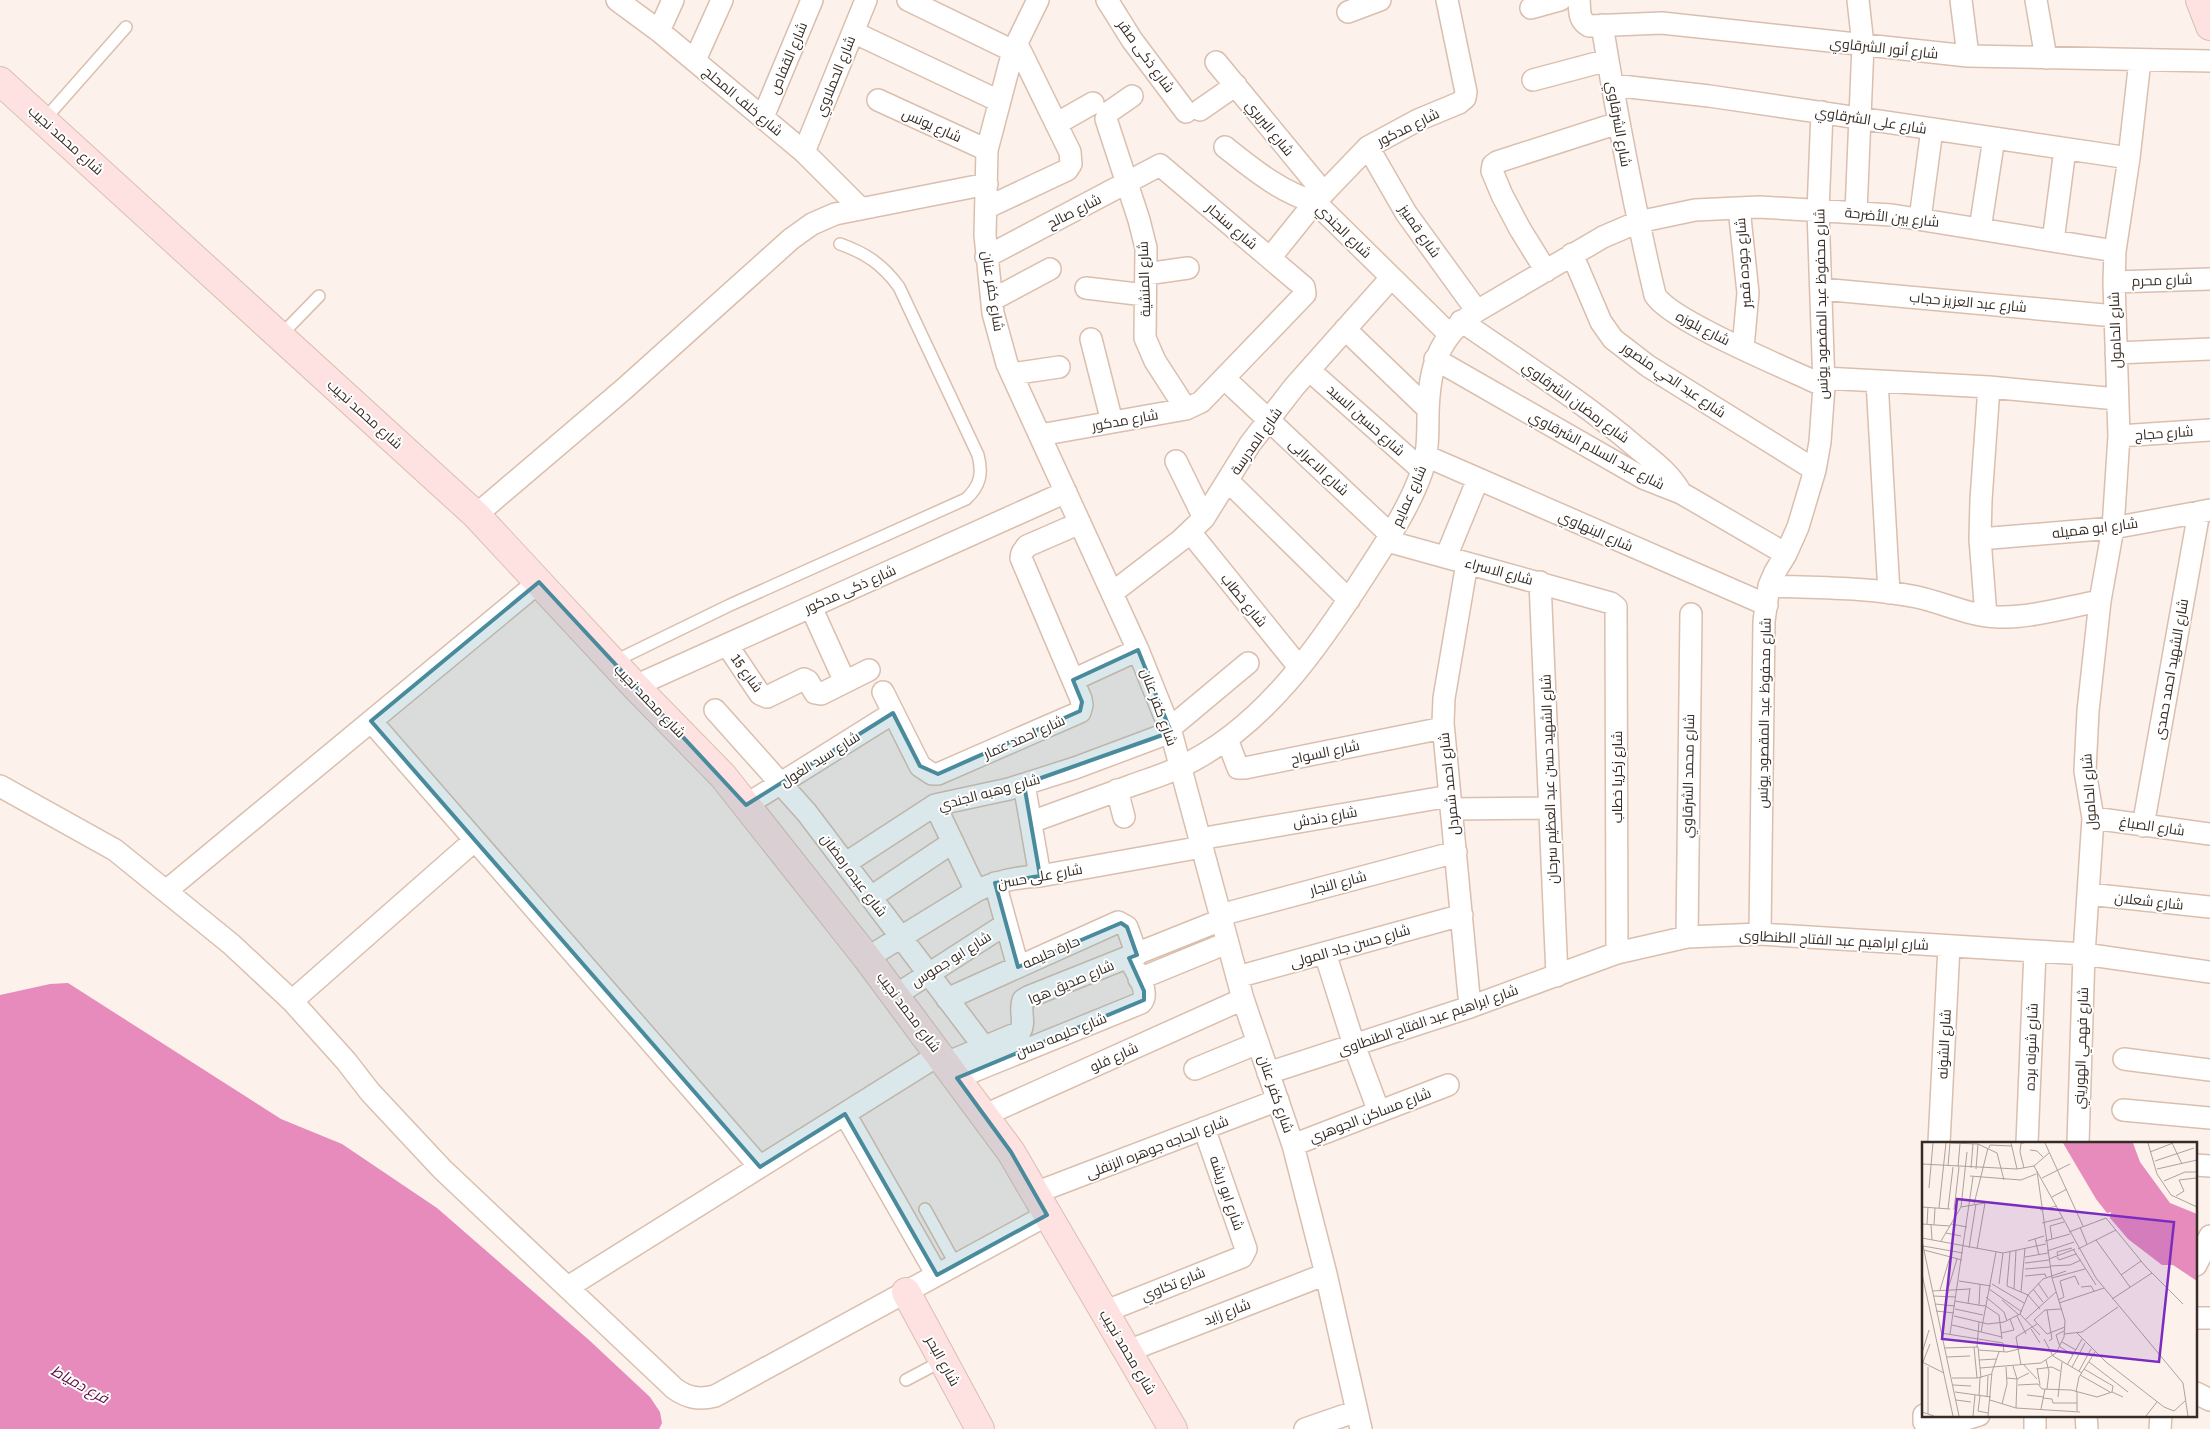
<svg xmlns="http://www.w3.org/2000/svg" width="2210" height="1429" viewBox="0 0 2210 1429" font-family="'Archivo Narrow',Cairo,sans-serif">
<rect width="100%" height="100%" fill="#fdf1eb"/>
<!-- water -->
<path fill="#e68bbc" d="M68,983L281,1119L342,1144L437,1208L589,1340L650,1397L660,1412L662,1423L659,1429H0V995L50,984Z"/>
<g fill="none" stroke-linecap="round" stroke-linejoin="round">
<!-- lane casing -->
<g stroke="#dabfae" stroke-width="14">
<path id="lane" d="M44,120L126,27
M280,336L319,296
M613,662L730,605L966,499C980,486 983,474 978,455L899,287C883,265 866,253 840,244
M925,1209L956,1265
M906,1380L942,1361"/>
</g>
<!-- street casing -->
<g stroke="#dabfae" stroke-width="24">
<path id="street" d="M617,0L659,31L804,152L861,209
M908,0L1013,51
M1038,0L1013,51L987,150L985,235L993,313L1007,364L1138,650L1171,732L1243,999L1293,1145L1326,1274L1361,1429
M1107,0L1132,40L1186,112
M1579,0C1580,11 1578,20 1589,26L1662,23L1968,56L2210,61
M1961,0L1968,56
M2036,0L2046,58
M1531,8L1560,0
M1348,12L1380,0
M1602,25C1617,116 1634,206 1655,295C1670,321 1791,370 1824,386
M659,31L673,0
M853,32L999,101
M695,60L722,0
M1216,62L1324,193
M1533,80L1608,60
M1612,85L1709,96L2129,158
M1132,96L1109,112L1106,119L1139,220L1146,248L1145,338L1155,361L1186,409
M878,100L987,150
M1200,110L1236,85
M763,117L812,0
M1056,124L1093,103
M1225,147C1253,169 1280,192 1315,202L1449,334
M1368,147L1406,213L1477,311
M804,152L866,0
M986,208L1067,170L1071,164L1070,152L1017,44
M1739,208L1748,293L1743,348
M1856,212L1863,45L1858,0
M1920,219L1932,129
M1980,229L1994,138
M2053,241L2065,149
M1572,254L1601,322L1613,339L1648,366L1815,470
M986,257L1160,165L1304,287L1305,294L1201,402L1186,409L1040,435
M1270,258L1315,202L1368,147L1418,120L1459,103L1465,98L1466,92L1447,0
M1546,271L1520,229L1502,195L1492,171L1493,165L1497,162L1618,123
M1146,274L1188,268
M2114,282L2210,279
M1086,288L1145,295
M1821,289L2115,316
M992,300L1050,269
M1461,321C1520,362 1581,400 1636,447C1653,461 1670,473 1681,493
M1345,329L1428,409
M1091,339L1112,422
M2116,353L2210,349
M1435,359L1643,478L1681,493L1786,554
M1309,370L1422,470
M1012,374L1059,367
M1824,378L1989,387L2117,399
M1225,379L1391,535
M1877,381L1889,593
M2119,436L2210,430
M1426,456L1767,605
M1176,461L1204,518
M1228,481L1349,600
M476,515L624,389L791,239L812,224L835,214L987,184
M1190,532L1299,667
M1980,539L2113,528L2210,510
M1387,541L1611,603L1616,607L1617,953
M1446,557L1478,479
M1467,563L1444,698L1443,723L1470,1007
M1540,582L1557,976
M1769,586C1818,588 1868,587 1917,597C1944,603 1970,616 1998,617C2032,618 2067,607 2100,601
M1112,593L1181,540L1204,518L1250,444L1294,387L1391,278
M811,607L845,682
M1986,616L1980,539L1981,500L1989,387
M727,645L760,694L767,697L804,679L808,681L815,693L821,694L869,670
M1073,680L1138,650
M635,686L1066,492
M883,692L920,766L932,774H938L1080,712L1082,705L1081,699L1021,558L1022,553L1027,546L1080,523
M715,710L807,813L984,1047
M371,721L760,1167
M1169,729L1248,663
M1227,739L1238,768H1245L1443,728
M1024,784L1040,876
M0,786L115,850L231,944L292,1001L346,1061L370,1092L442,1169L675,1389C688,1398 699,1400 715,1396L1047,1215
M1117,790L1124,817
M746,805L893,713
M935,805L976,891
M1452,809L1549,808
M2093,818L2210,834
M1031,822C1064,810 1097,798 1130,786C1146,780 1164,775 1180,767C1263,729 1320,645 1368,570C1388,539 1410,506 1422,471C1428,453 1428,433 1428,414C1429,370 1437,336 1477,311L1603,237L1638,222L1695,210L1759,207L1892,215L2115,251
M2143,826L2199,512
M1199,839L1450,796
M846,863L935,805L1009,789L1075,768L1171,732
M995,883L1018,967
M166,891L539,582
M2088,894L2210,907
M871,897L953,842
M1220,915L1456,852
M1760,934L1764,621L1769,586L1775,572L1786,554L1798,527L1815,470L1820,442L1824,386L1818,211L1822,112
M1687,937L1691,614
M1325,953L1354,1045L1379,1112
M867,958L976,891C997,881 1017,877 1040,876L1202,847
M1237,977L1462,915
M1139,979L1227,943
M896,995L1006,924
M947,999L1118,922L1127,927L1137,955
M292,1001L475,840
M2124,1059L2210,1070
M946,1063L1020,1032C1026,1022 1019,1011 1023,1000L1028,997L1221,920
M1195,1069L1258,1043
M1268,1073L1470,1007L1617,953L1687,937L1760,934L2084,954L2210,972
M957,1078L1141,1003C1151,992 1135,970 1129,958
M2123,1110L2210,1118
M845,1114L937,1275
M985,1115L1243,999
M1939,1143L1949,946
M2027,1143L2035,951
M2078,1143L2084,954L2093,818L2085,771L2088,711L2100,601L2113,528L2119,436L2114,282L2115,251L2129,158L2140,60
M1293,1145L1448,1085
M2196,1165L2210,1166
M1035,1193L1278,1100
M2196,1265L2210,1236
M568,1287L940,1054
M1104,1312L1242,1257L1246,1249L1204,1128
M2196,1318H2210
M1128,1351L1326,1274
M2196,1393L2210,1400
M1924,1415V1422L1933,1429L1979,1415
M2086,1415L2087,1429
M1305,1429L1357,1411
M2035,1429V1415
M2160,1429L2161,1415"/>
</g>
<!-- secondary casing -->
<g stroke="#dabfae" stroke-width="30">
<path id="secondary" d="M2200,0L2210,26
M0,81L476,515L635,686L723,776L867,958L1011,1152L1173,1429
M906,1292L980,1429"/>
</g>
<!-- lane -->
<use href="#lane" stroke="#fff" stroke-width="11"/>
<!-- street -->
<use href="#street" stroke="#fff" stroke-width="21"/>
<!-- secondary -->
<use href="#secondary" stroke="#fee2e2" stroke-width="28"/>
</g>
<!-- marked area -->
<path fill="#498b9c" fill-opacity="0.2" stroke="#498b9c" stroke-width="4" stroke-linejoin="round" d="M539,582L746,805L893,713L920,766L938,774L1080,711L1082,702L1073,680L1138,650L1171,732L1024,784L1040,876L995,883L1018,967L1121,923L1127,927L1137,955L1129,958L1144,991V1000L957,1078L1011,1152L1047,1215L937,1275L845,1114L760,1167L371,721Z"/>
<g text-anchor="middle" dominant-baseline="central" stroke-width="4" stroke-linejoin="round" paint-order="stroke">
<!-- street labels -->
<g font-size="14" fill="#362c25" stroke="#fff">
<text transform="translate(1884 48) rotate(6)">شارع أنور الشرقاوي</text>
<text transform="translate(1146 56) rotate(54)">شارع ذكى صقر</text>
<text transform="translate(788 58) rotate(-67)">شارع القفاص</text>
<text transform="translate(835 76) rotate(-68)">شارع الحملاوي</text>
<text transform="translate(743 101) rotate(40)">شارع خلف المحلج</text>
<text transform="translate(1871 120) rotate(9)">شارع على الشرقاوي</text>
<text transform="translate(1619 124) rotate(80)">شارع الشرقاوي</text>
<text transform="translate(932 125) rotate(24)">شارع يونس</text>
<text transform="translate(1408 127) rotate(-26)">شارع مدكور</text>
<text transform="translate(1270 128) rotate(51)">شارع البربري</text>
<text transform="translate(66 140) rotate(42)">شارع محمد نجيب</text>
<text transform="translate(1074 211) rotate(-27)">شارع صالح</text>
<text transform="translate(1892 217) rotate(6)">شارع بين الأضرحة</text>
<text transform="translate(1232 226) rotate(41)">شارع سنجار</text>
<text transform="translate(1344 231) rotate(44)">شارع الجندي</text>
<text transform="translate(1420 231) rotate(55)">شارع قمبيز</text>
<text transform="translate(1743 263) rotate(-94)">شارع جوده قمبر</text>
<text transform="translate(1144 279) rotate(-92)">شارع المنشية</text>
<text transform="translate(2162 280) rotate(-2)">شارع محرم</text>
<text transform="translate(993 291) rotate(81)">شارع كفر عنان</text>
<text transform="translate(1968 302) rotate(5)">شارع عبد العزيز حجاب</text>
<text transform="translate(1821 304) rotate(-91)">شارع محفوظ عبد المقصود يونس</text>
<text transform="translate(1703 328) rotate(27)">شارع بلوزه</text>
<text transform="translate(2115 330) rotate(-92)">شارع الحامول</text>
<text transform="translate(1674 380) rotate(34)">شارع عبد الحي منصور</text>
<text transform="translate(1576 402) rotate(36)">شارع رمضان الشرقاوي</text>
<text transform="translate(365 414) rotate(42)">شارع محمد نجيب</text>
<text transform="translate(1125 420) rotate(-10)">شارع مدكور</text>
<text transform="translate(1366 420) rotate(42)">شارع حسين السيد</text>
<text transform="translate(2164 433) rotate(-4)">شارع حجاج</text>
<text transform="translate(1256 441) rotate(-55)">شارع المدرسة</text>
<text transform="translate(1597 450) rotate(28)">شارع عبد السلام الشرقاوي</text>
<text transform="translate(1319 467) rotate(43)">شارع الاعرابى</text>
<text transform="translate(1409 496) rotate(-66)">شارع عمايم</text>
<text transform="translate(2095 528) rotate(-7)">شارع ابو هميله</text>
<text transform="translate(1596 531) rotate(24)">شارع البنهاوي</text>
<text transform="translate(1499 571) rotate(15)">شارع الاسراء</text>
<text transform="translate(850 589) rotate(-24)">شارع ذكى مدكور</text>
<text transform="translate(1244 600) rotate(51)">شارع خطاب</text>
<text transform="translate(2171 669) rotate(-80)">شارع الشهيد احمد حمدى</text>
<text transform="translate(747 673) rotate(54)">شارع 15</text>
<text transform="translate(650 701) rotate(46)">شارع محمد نجيب</text>
<text transform="translate(1159 707) rotate(70)">شارع كفر عنان</text>
<text transform="translate(1764 713) rotate(-89)">شارع محفوظ عبد المقصود يونس</text>
<text transform="translate(1024 737) rotate(-24)">شارع احمد عمار</text>
<text transform="translate(1325 752) rotate(-12)">شارع السواح</text>
<text transform="translate(820 759) rotate(-32)">شارع سيد الغول</text>
<text transform="translate(1688 776) rotate(-89)">شارع محمد الشرقاوي</text>
<text transform="translate(1617 777) rotate(-90)">شارع زكريا خطاب</text>
<text transform="translate(1549 779) rotate(-92)">شارع الشهيد حسن عبد العظيم سرحان</text>
<text transform="translate(1449 784) rotate(-96)">شارع احمد شمردل</text>
<text transform="translate(989 792) rotate(-15)">شارع وهبه الجندي</text>
<text transform="translate(2089 792) rotate(-94)">شارع الحامول</text>
<text transform="translate(1325 817) rotate(-10)">شارع دندش</text>
<text transform="translate(2152 826) rotate(8)">شارع الصباغ</text>
<text transform="translate(854 875) rotate(53)">شارع عبده رمضان</text>
<text transform="translate(1040 876) rotate(-10)">شارع على حسن</text>
<text transform="translate(1338 883) rotate(-15)">شارع النجار</text>
<text transform="translate(2149 901) rotate(6)">شارع شعلان</text>
<text transform="translate(1834 940) rotate(3)">شارع ابراهيم عبد الفتاح الطنطاوى</text>
<text transform="translate(1350 946) rotate(-16)">شارع حسن جاد المولى</text>
<text transform="translate(1051 952) rotate(-24)">حارة حليمه</text>
<text transform="translate(951 959) rotate(-32)">شارع ابو جموس</text>
<text transform="translate(1071 982) rotate(-23)">شارع صديق هوا</text>
<text transform="translate(909 1012) rotate(53)">شارع محمد نجيب</text>
<text transform="translate(1428 1020) rotate(-19)">شارع ابراهيم عبد الفتاح الطنطاوى</text>
<text transform="translate(1061 1035) rotate(-22)">شارع حليمه حسن</text>
<text transform="translate(1944 1044) rotate(-87)">شارع الشونه</text>
<text transform="translate(2031 1047) rotate(-88)">شارع شونه برده</text>
<text transform="translate(2081 1048) rotate(-88)">شارع فهمي الهوريني</text>
<text transform="translate(1114 1057) rotate(-24)">شارع فلو</text>
<text transform="translate(1276 1094) rotate(71)">شارع كفر عنان</text>
<text transform="translate(1370 1115) rotate(-21)">شارع مساكن الجوهري</text>
<text transform="translate(1157 1147) rotate(-21)">شارع الحاجه جوهره الزنفلى</text>
<text transform="translate(1227 1193) rotate(71)">شارع ابو ريشه</text>
<text transform="translate(1173 1284) rotate(-22)">شارع تكاوي</text>
<text transform="translate(1227 1312) rotate(-21)">شارع زايد</text>
<text transform="translate(1128 1352) rotate(59)">شارع محمد نجيب</text>
<text transform="translate(943 1361) rotate(61)">شارع البحر</text>
</g>
<!-- water labels -->
<g font-size="15" font-style="italic" fill="#5c093f" stroke="#fff">
<text transform="translate(80 1384) rotate(29)">فرع دمياط</text>
</g>
</g>
<!-- overview -->
<g transform="translate(1922 1142)">
<rect width="275" height="275" fill="#fdf1eb"/>
<path d="M141,1H211L218,20L248,61L275,72V139L251,123H240L206,97L188,76L189,70L185,71L174,57Z" fill="#e68bbc"/>
<path fill="none" stroke="#ada29c" stroke-width="1" d="M29,1L56,2L75,11L82,38M89,1L95,27M123,1L161,84M226,1L235,32L249,53L275,65M250,1L260,22M67,6L68,3L90,4M108,8L115,9L121,15M228,10L251,1M233,19L272,6M0,22L95,27L112,24L127,11M26,24L28,1M112,24L174,136L261,241L266,274M36,25L38,2M49,26L51,2M102,26L98,10L99,1H102M54,27L56,2M235,27L275,18M48,34L99,38L114,32M120,36L148,22M242,39L263,30H275M7,46L11,1M254,54L262,49L257,38L274,36M130,55L145,47M52,62L66,6M0,65L28,67M39,65L63,61L55,107M17,66L24,1M26,67L31,25M32,68L37,25M118,68L135,64M120,81L140,76M0,82L28,84M5,82L6,65M9,82L10,98M29,82L45,85M12,83L13,66M158,85L165,102M147,90L184,76L224,125L261,162M24,91L39,94M0,96L81,111L124,102M113,97L117,113M130,97L128,84L142,80M174,98L208,145M0,99L37,274M19,99L39,65L45,10M106,99L122,94M123,99L148,92M1,104L41,111M47,106L54,62M151,107L174,143M156,107L194,88M2,108L40,118M125,109L152,100M88,110L85,144L106,153M136,114L135,110L150,106M103,115L126,111M135,115L137,118L154,112M127,117L153,107M103,121L127,118M128,124L148,123L159,118M103,127L128,125M0,132L31,274M199,133L219,119M103,134L123,132L124,135M130,136L163,127M37,139L69,144M116,141L126,156M70,142L102,161M77,142L81,111M159,145L169,144L172,149M26,147L35,117M67,147L100,170M92,147L94,108M111,147L121,160M18,148L28,115M10,149L48,147M99,150L103,106M106,153L118,167M11,154L34,155M64,155L82,170L85,179M190,157L230,131M80,158L97,173M136,158L142,155L138,139L153,134L157,143M33,159L62,164M137,161L182,146M13,162L33,164M46,162L48,146M57,163L58,142M62,163L77,173L80,197M33,167L61,173M139,167L123,168L112,178L125,192L143,185M125,168L130,197L127,199M14,169L32,171M98,172L118,193M32,174L66,182L82,180L98,172L106,153L121,137L144,129M95,174L104,192M103,178L134,150M30,183L80,195M109,187L118,201M59,190L74,110M19,191L81,201L82,210M79,191L92,188L88,177M155,191L184,220L242,265L252,269L263,259M28,192L51,35M142,192L160,190L196,165M122,197L131,214L160,231M140,200L154,208M52,205L55,236M55,205L57,180M138,205L134,193L142,189M138,205L151,213M23,206L56,205L59,236M56,208L85,210L105,205M0,211L7,188M25,215L48,214M57,218L75,217M124,218L127,230L125,247M0,220L22,231M1,220L8,202M167,220L206,250M101,222L115,237M99,223L94,195L115,182M145,223L160,197M91,224L95,237L94,266M6,225V272M150,225L163,201M58,226L119,221L134,211L142,195L143,179L130,136L115,29M115,226L118,243M115,227L130,225L138,229M162,227L191,244L190,250M157,229L169,207M158,233L188,250M30,236H55L70,232M85,236L95,237L107,231M31,243L49,244M96,243L116,242L120,247L149,248L175,255L190,250L201,255M33,250L69,255M154,250L157,235L173,210M105,253L122,255M57,254L58,236M58,254L56,269L66,271M65,255L66,234M136,255L140,220M121,256L130,257L131,261H155M34,258L49,260M68,258L94,266L158,270M80,262L85,242L84,225M0,263V270L12,274M119,267L123,247M155,269V250M51,274L53,253M66,274L70,230L77,210M224,274L235,260"/>
<path fill="#7b2cbf" fill-opacity="0.15" stroke="#7b2cbf" stroke-width="2.5" d="M35,57L252,80L237,220L20,197Z"/>
<rect width="275" height="275" fill="none" stroke="#362c25" stroke-width="2.5"/>
</g>
</svg>
